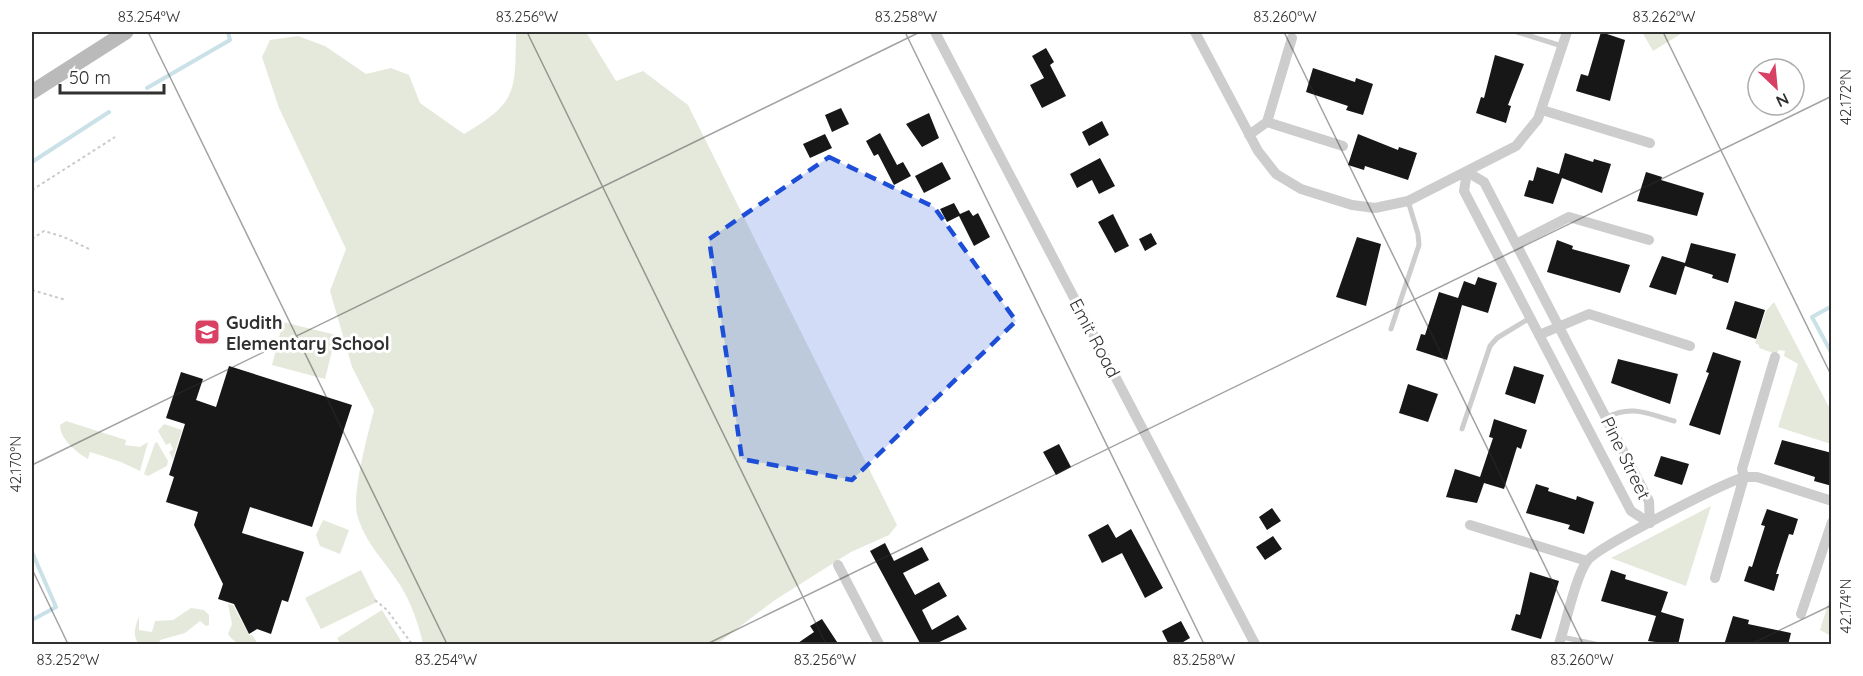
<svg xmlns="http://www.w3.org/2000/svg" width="1863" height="676" viewBox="0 0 1863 676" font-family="Quicksand,sans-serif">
<rect width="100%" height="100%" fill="#fff"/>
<!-- green -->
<path fill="#e5e9dc" d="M516,32H586L616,81L643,71L688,105L897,525L889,535L851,552L775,600L717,644H423C419,625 411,602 400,585C385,561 364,542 357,514C352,491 368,434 374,410L352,367L330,291L346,249L279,108L262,57L270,40L298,36L325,46L366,74L391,68L409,75L420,103L464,134C518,102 515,92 516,32Z
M1642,32H1684L1653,51Z
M1774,302L1831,411V444L1778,427L1798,364L1784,356L1785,351L1779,350L1776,354L1759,348V345L1755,343L1766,311Z
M283,322L336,335L325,379L272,365Z
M66,421L126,440L125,445L140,447L148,442L140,471L121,462L90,452L88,459C76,452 60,439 60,425Z
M164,424L182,430L173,459L169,452L173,449L170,443L166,445L158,431Z
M157,442L168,461L167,466L148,476L144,474L155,443Z
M1711,506L1686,586L1611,558Z
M323,520L349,530L340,554L320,546L316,535Z
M361,570L377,602L321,629L305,598Z
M1831,594V636L1820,630Z
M228,604L233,605L249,635H252L258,644C245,645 236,646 228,634L232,624Z
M191,608L204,610L209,615V625L206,626L200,621L185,633L160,640L159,644H139C132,636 135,626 139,617V630L152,632L155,621L173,620Z
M382,610L403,644H341L337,638Z"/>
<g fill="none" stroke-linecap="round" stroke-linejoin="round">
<!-- stream -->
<path stroke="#cae1e8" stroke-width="4" d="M147,88L230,40L228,32
M32,162L109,112
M1832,306L1812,317L1832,354
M32,552L56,607L32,620"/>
</g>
<!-- building -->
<path fill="#171717" d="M1601,32L1625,40L1610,101L1576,91L1581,74L1588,76Z
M1046,48L1054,62L1050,65L1066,96L1042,108L1030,85L1044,78L1032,56Z
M1495,55L1524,64L1508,105L1511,106L1506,123L1476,113L1481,97L1484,98Z
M1313,68L1355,82L1356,78L1373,84L1363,115L1346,110L1348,106L1306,92Z
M841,108L849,124L832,132L825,115Z
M929,113L939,138L922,147L906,124Z
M1102,121L1109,135L1089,146L1082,132Z
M880,133L897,165L903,162L911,176L894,185L878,154L874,156L866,141Z
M825,134L832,148L810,158L803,144Z
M1358,134L1398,150L1399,147L1417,153L1408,180L1365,166L1364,170L1348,165Z
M1565,153L1593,162L1594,159L1611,164L1602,193L1562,178L1553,204L1524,196L1529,180L1533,181L1537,167L1559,174Z
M1100,158L1115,186L1099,194L1092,180L1077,188L1070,174Z
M942,162L951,179L924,193L915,176Z
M1646,172L1662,177L1661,180L1704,193L1697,216L1637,201Z
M954,203L960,214L969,210L973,216L978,213L990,237L974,246L959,216L947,222L940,209Z
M1113,214L1129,246L1115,253L1098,222Z
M1151,233L1157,244L1145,251L1139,239Z
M1357,237L1381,244L1366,306L1336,297Z
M1557,240L1573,246L1572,249L1630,265L1620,293L1547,272Z
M1691,243L1736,254L1728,283L1712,278L1713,275L1685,266L1676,295L1649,287L1662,256L1685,263Z
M1478,277L1497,283L1488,313L1462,305L1447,360L1416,350L1421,334L1425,335L1439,292L1458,298L1464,281L1475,285Z
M1735,301L1765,310L1756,339L1726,329Z
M1713,352L1741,361L1720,435L1689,425L1709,373L1706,372Z
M1618,359L1678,374L1670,404L1611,383Z
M229,366L352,405L312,527L250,507L242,533L304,552L288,602L282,600L271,634L257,629L249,634L234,604L218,599L223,584L194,525L198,512L166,502L174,477L169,475L185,424L166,418L181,372L203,379L196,400L216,407Z
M1514,366L1544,375L1535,404L1505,394Z
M1408,384L1438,394L1428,422L1399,413Z
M1494,419L1527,430L1521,449L1517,447L1504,489L1484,483L1477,503L1446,497L1455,469L1480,477L1493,438L1489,437Z
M1782,440L1832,453V486L1814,481L1815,477L1774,464Z
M1059,444L1071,467L1056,475L1043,452Z
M1661,456L1689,464L1682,485L1654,476Z
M1536,484L1549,488L1548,491L1576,500L1577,496L1594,502L1584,534L1568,529L1570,525L1526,513Z
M1272,508L1281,521L1267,530L1259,517Z
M1767,509L1798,519L1793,535L1789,534L1776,574H1779L1774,591L1744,581L1749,566L1752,567L1765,526L1761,525Z
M1108,524L1116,538L1131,529L1163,588L1145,598L1122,553L1102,563L1088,535Z
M1273,536L1282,549L1265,560L1256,547Z
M885,543L894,561L922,547L929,560L903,573L915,595L939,582L947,596L922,610L932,630L958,615L967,629L933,645H921L870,551Z
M1611,570L1626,575L1625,579L1668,592L1661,612L1684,619L1678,645L1648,641L1656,616L1601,601Z
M1530,572L1559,581L1541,639L1511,630L1516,614L1520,615Z
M1733,616L1749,620L1748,624L1791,633L1788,645H1724Z
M822,619L839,645H795L814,632L810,626Z
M1181,621L1190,638L1178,645H1169L1162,631Z"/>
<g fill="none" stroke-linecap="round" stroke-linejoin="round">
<!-- path -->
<path stroke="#cacaca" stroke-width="2" stroke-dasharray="3 3" stroke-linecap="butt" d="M32,190L115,137
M32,239L44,231L64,237L89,249
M32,290L66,300
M375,600L387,610L412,644"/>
<!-- lane -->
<path stroke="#cdcdcd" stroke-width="5" d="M1517,32L1562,46
M1391,329L1419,245L1418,234L1408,201
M1606,418C1630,404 1649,414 1674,421
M1462,429L1490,346L1497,338L1530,318
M1562,637L1595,644"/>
<!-- street -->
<path stroke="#cdcdcd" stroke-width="10" d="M935,32L1255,644
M1195,32L1258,151L1276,174L1301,189L1352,205L1375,208L1408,201L1516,146L1538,119L1567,32
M1542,110L1650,143
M1267,122L1292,38
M1249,135L1267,122L1343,146
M1467,172L1464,191L1631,511L1650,523
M1467,172L1484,182L1649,501L1650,523
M1516,244L1569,217L1649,240
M1539,335L1589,314L1690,346
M1470,525L1587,561
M838,565L879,644
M1715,578L1744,477L1742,469L1775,357
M1801,614L1832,522
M1559,644C1566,624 1575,578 1587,561C1597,547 1722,484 1744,477H1757L1832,501"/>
<!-- secondary -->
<path stroke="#bababa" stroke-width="15" d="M32,92L126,32"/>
</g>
<!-- marked area -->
<path fill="#1d4ed8" fill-opacity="0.2" stroke="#1d4ed8" stroke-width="4.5" stroke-dasharray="12 8" stroke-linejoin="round" d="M829,157L934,207L1016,321L852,480L742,459L709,239Z"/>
<!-- ticks -->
<path fill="none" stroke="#303030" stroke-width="1.5" stroke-opacity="0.45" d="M148,32L447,644M527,32L826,644M905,32L1204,644M1284,32L1583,644M1663,32L1832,377M32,465L920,32M32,569L68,644M707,644L1832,96M1751,644L1832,605"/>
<!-- icons -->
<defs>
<g id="school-square" transform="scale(1.35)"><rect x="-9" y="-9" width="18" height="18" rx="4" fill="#d94164" stroke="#fff"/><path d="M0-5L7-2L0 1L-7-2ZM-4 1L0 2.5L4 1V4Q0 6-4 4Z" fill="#fff"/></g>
</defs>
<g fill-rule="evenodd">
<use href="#school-square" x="207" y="332"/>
</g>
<g text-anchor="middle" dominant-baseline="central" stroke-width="6" stroke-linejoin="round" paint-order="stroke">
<!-- poi labels -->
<g font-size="18" font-weight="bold" fill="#303030" stroke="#fff" text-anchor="start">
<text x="226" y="322">Gudith<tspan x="226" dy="21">Elementary School</tspan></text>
</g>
<!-- street labels -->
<g font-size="18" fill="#303030" stroke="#fff">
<text transform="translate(1095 338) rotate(62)">Emit Road</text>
<text transform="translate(1626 458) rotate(64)">Pine Street</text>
</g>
</g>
<!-- border -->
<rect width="1863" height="676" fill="none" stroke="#ffffff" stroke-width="66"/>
<!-- north arrow -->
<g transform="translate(1776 87) rotate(154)"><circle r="28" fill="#ffffff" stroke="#acacac" stroke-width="1.5"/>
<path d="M0-4.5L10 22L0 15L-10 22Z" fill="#d94164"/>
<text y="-9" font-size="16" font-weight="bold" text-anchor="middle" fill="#303030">N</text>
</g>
<!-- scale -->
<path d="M60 84v9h104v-9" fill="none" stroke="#303030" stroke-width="3"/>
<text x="69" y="84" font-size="18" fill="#303030" stroke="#ffffff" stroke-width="4.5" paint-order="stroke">50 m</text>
<rect x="33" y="33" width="1797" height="610" fill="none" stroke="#303030" stroke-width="2"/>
<g font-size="15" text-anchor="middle" fill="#303030">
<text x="149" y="22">83.254°W</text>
<text x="527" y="22">83.256°W</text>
<text x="906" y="22">83.258°W</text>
<text x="1285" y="22">83.260°W</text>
<text x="1664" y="22">83.262°W</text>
<text transform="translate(1846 97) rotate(-90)" y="5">42.172°N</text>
<text transform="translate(16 464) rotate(-90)" y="5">42.170°N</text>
<text transform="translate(1846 606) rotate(-90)" y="5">42.174°N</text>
<text x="68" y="665">83.252°W</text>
<text x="446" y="665">83.254°W</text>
<text x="825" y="665">83.256°W</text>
<text x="1204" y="665">83.258°W</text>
<text x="1582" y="665">83.260°W</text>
</g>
</svg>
